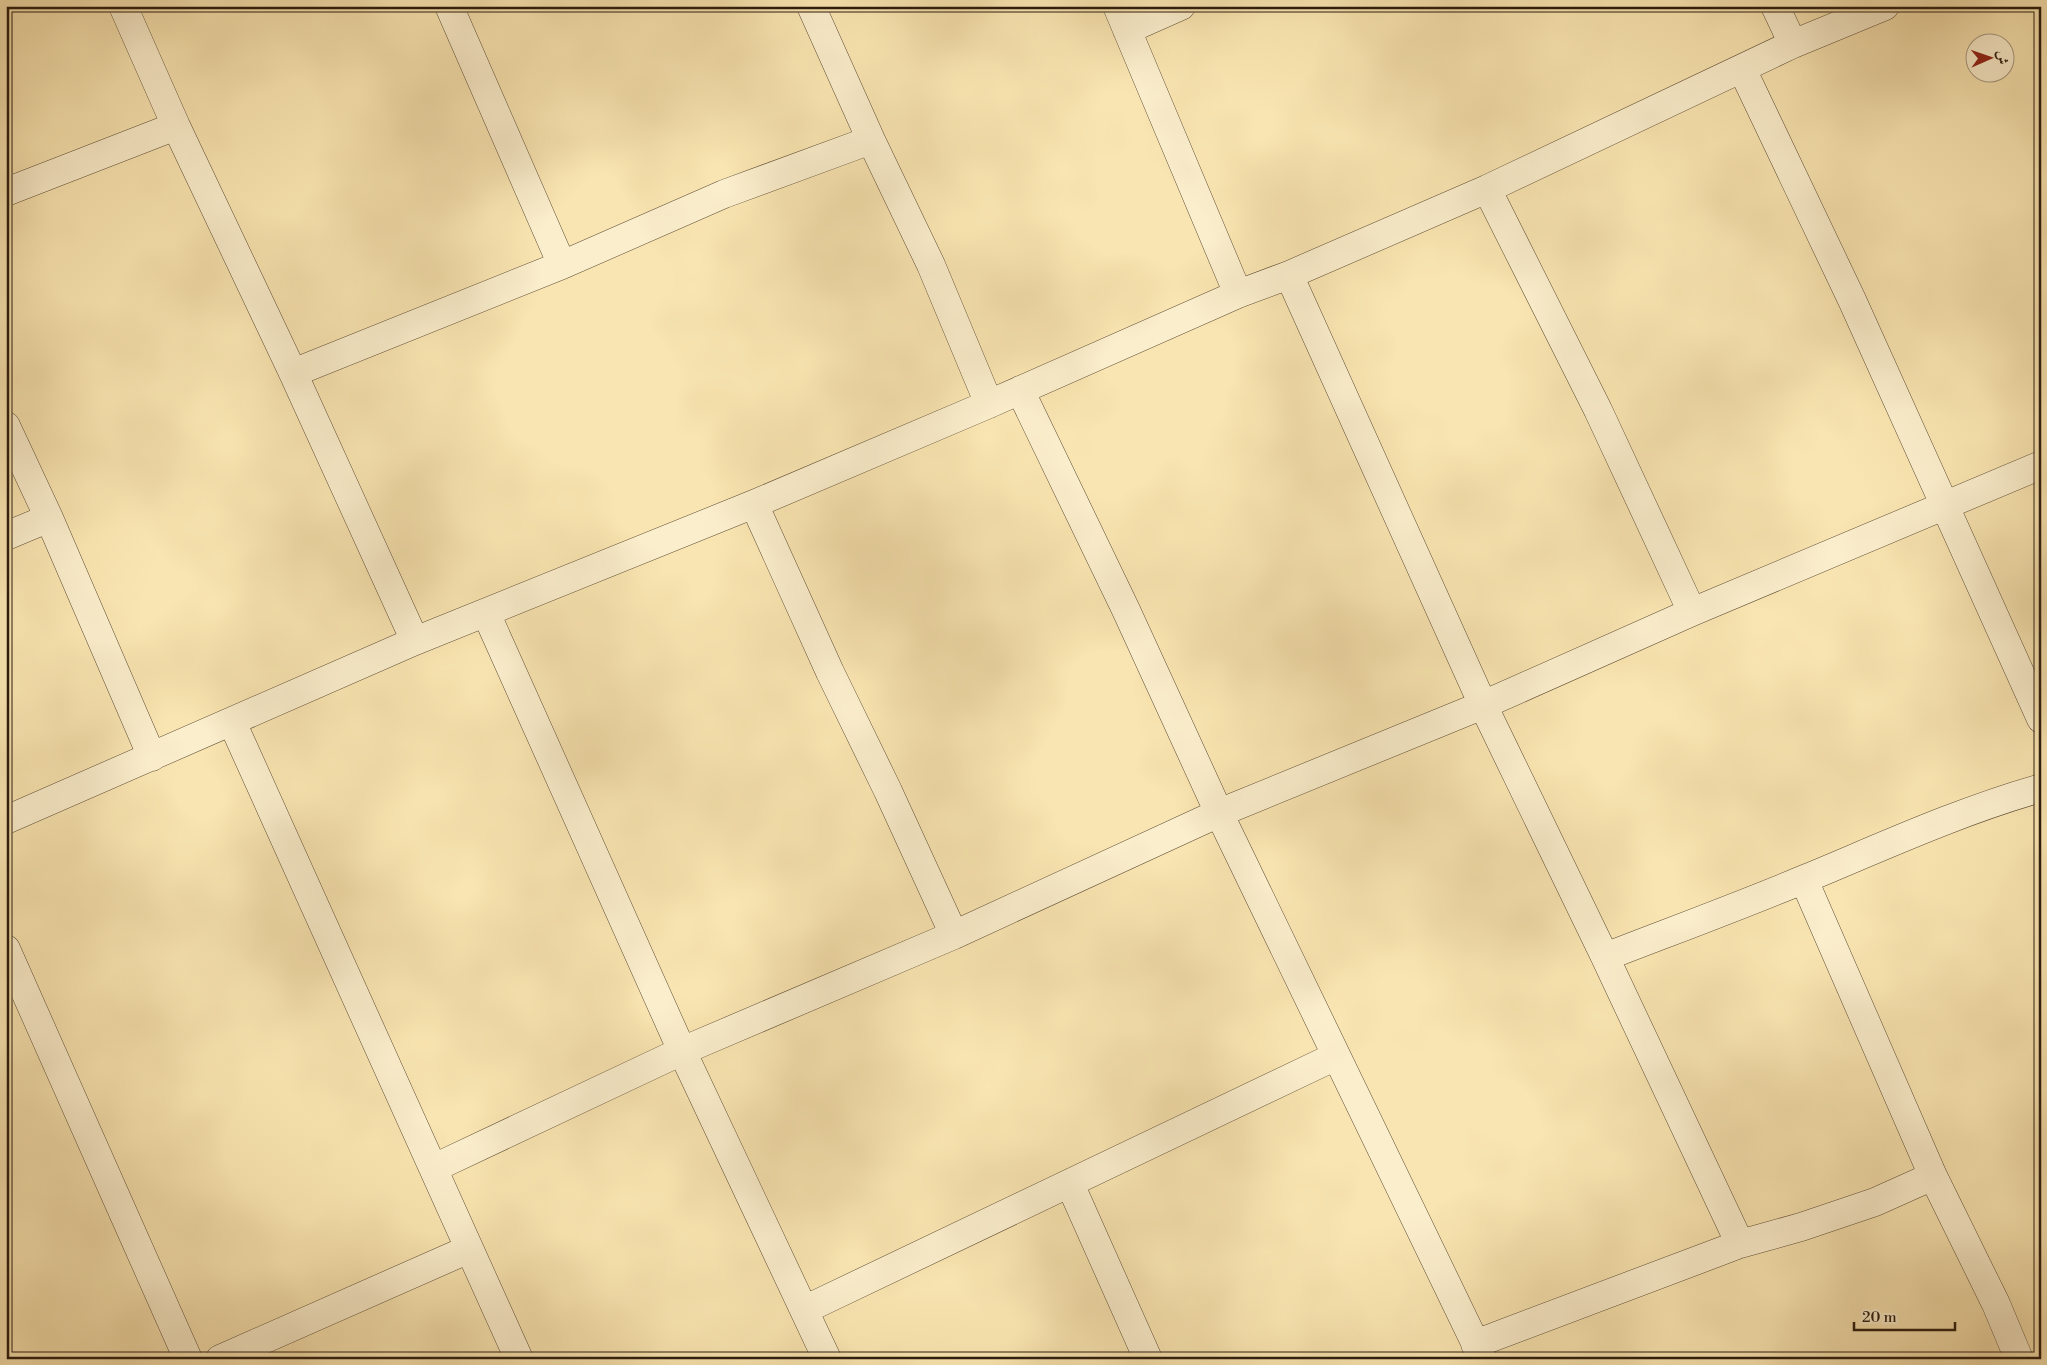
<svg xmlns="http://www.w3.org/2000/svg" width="2047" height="1365" viewBox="0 0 2047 1365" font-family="'Libre Bodoni',Amiri,serif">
<rect width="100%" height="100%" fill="#f9e5b1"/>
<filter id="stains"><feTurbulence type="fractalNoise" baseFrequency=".004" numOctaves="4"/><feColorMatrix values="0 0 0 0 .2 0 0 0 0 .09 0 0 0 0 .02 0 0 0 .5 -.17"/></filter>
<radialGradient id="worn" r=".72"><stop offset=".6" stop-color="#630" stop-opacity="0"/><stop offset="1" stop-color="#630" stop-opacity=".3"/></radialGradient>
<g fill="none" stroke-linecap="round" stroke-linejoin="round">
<!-- minor casing -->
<g stroke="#5f4e37" stroke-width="29">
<path id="minor" d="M123,6L176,126L293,373L415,641
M449,6L562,265
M811,6L871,140L931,265L989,404
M1117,6L1238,294
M1775,6L1793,44
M1127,30L1181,6
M1742,69L1852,300L2041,719
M1487,189L1598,410L1692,612
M6,192L176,126
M1289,275L1483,705L1605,957L1740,1244
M293,373L562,265L724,194L871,140
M1020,390L1126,610L1219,813L1483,1359
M6,426L49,518L152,757
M754,504L830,672L888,791L954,935
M6,536L49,518
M486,613L682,1051L827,1359
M232,722L519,1359
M6,820L415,641L754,504L989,404L1238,294L1289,275L1487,189L1793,44L1885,6
M1804,880L1933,1176L1996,1304L2019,1359
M6,949L188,1359
M1605,957C1672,931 1740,906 1807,878C1884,846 1960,811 2041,788
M434,1168L682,1051L954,935L1219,813L1483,705L1692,612L2041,465
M1070,1184L1148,1359
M804,1310L1336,1056
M1475,1344L1740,1244L1801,1227L1875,1202L1933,1176
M220,1359L469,1249"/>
</g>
<!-- minor -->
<use href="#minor" stroke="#fbeecc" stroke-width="28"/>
</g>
<!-- margin -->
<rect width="2047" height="1365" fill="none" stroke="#f9e5b1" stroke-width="25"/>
<rect x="8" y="8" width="2032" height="1350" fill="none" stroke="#2c1c0e" stroke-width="2.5"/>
<rect x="12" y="12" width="2022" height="1340" fill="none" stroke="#2c1c0e"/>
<!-- north arrow -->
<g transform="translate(1990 58) rotate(88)"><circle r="24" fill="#fbeecc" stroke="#a89a80"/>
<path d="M0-4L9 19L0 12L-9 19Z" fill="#8f2418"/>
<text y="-8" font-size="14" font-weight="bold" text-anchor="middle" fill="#2c1c0e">ش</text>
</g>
<!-- scale -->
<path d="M1854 1322v8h101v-8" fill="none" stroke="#2c1c0e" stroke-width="2.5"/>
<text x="1862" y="1322" font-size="15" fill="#2c1c0e" stroke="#fbeecc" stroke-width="4" paint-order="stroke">20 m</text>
<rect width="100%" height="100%" filter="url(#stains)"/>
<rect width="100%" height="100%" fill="url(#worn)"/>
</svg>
